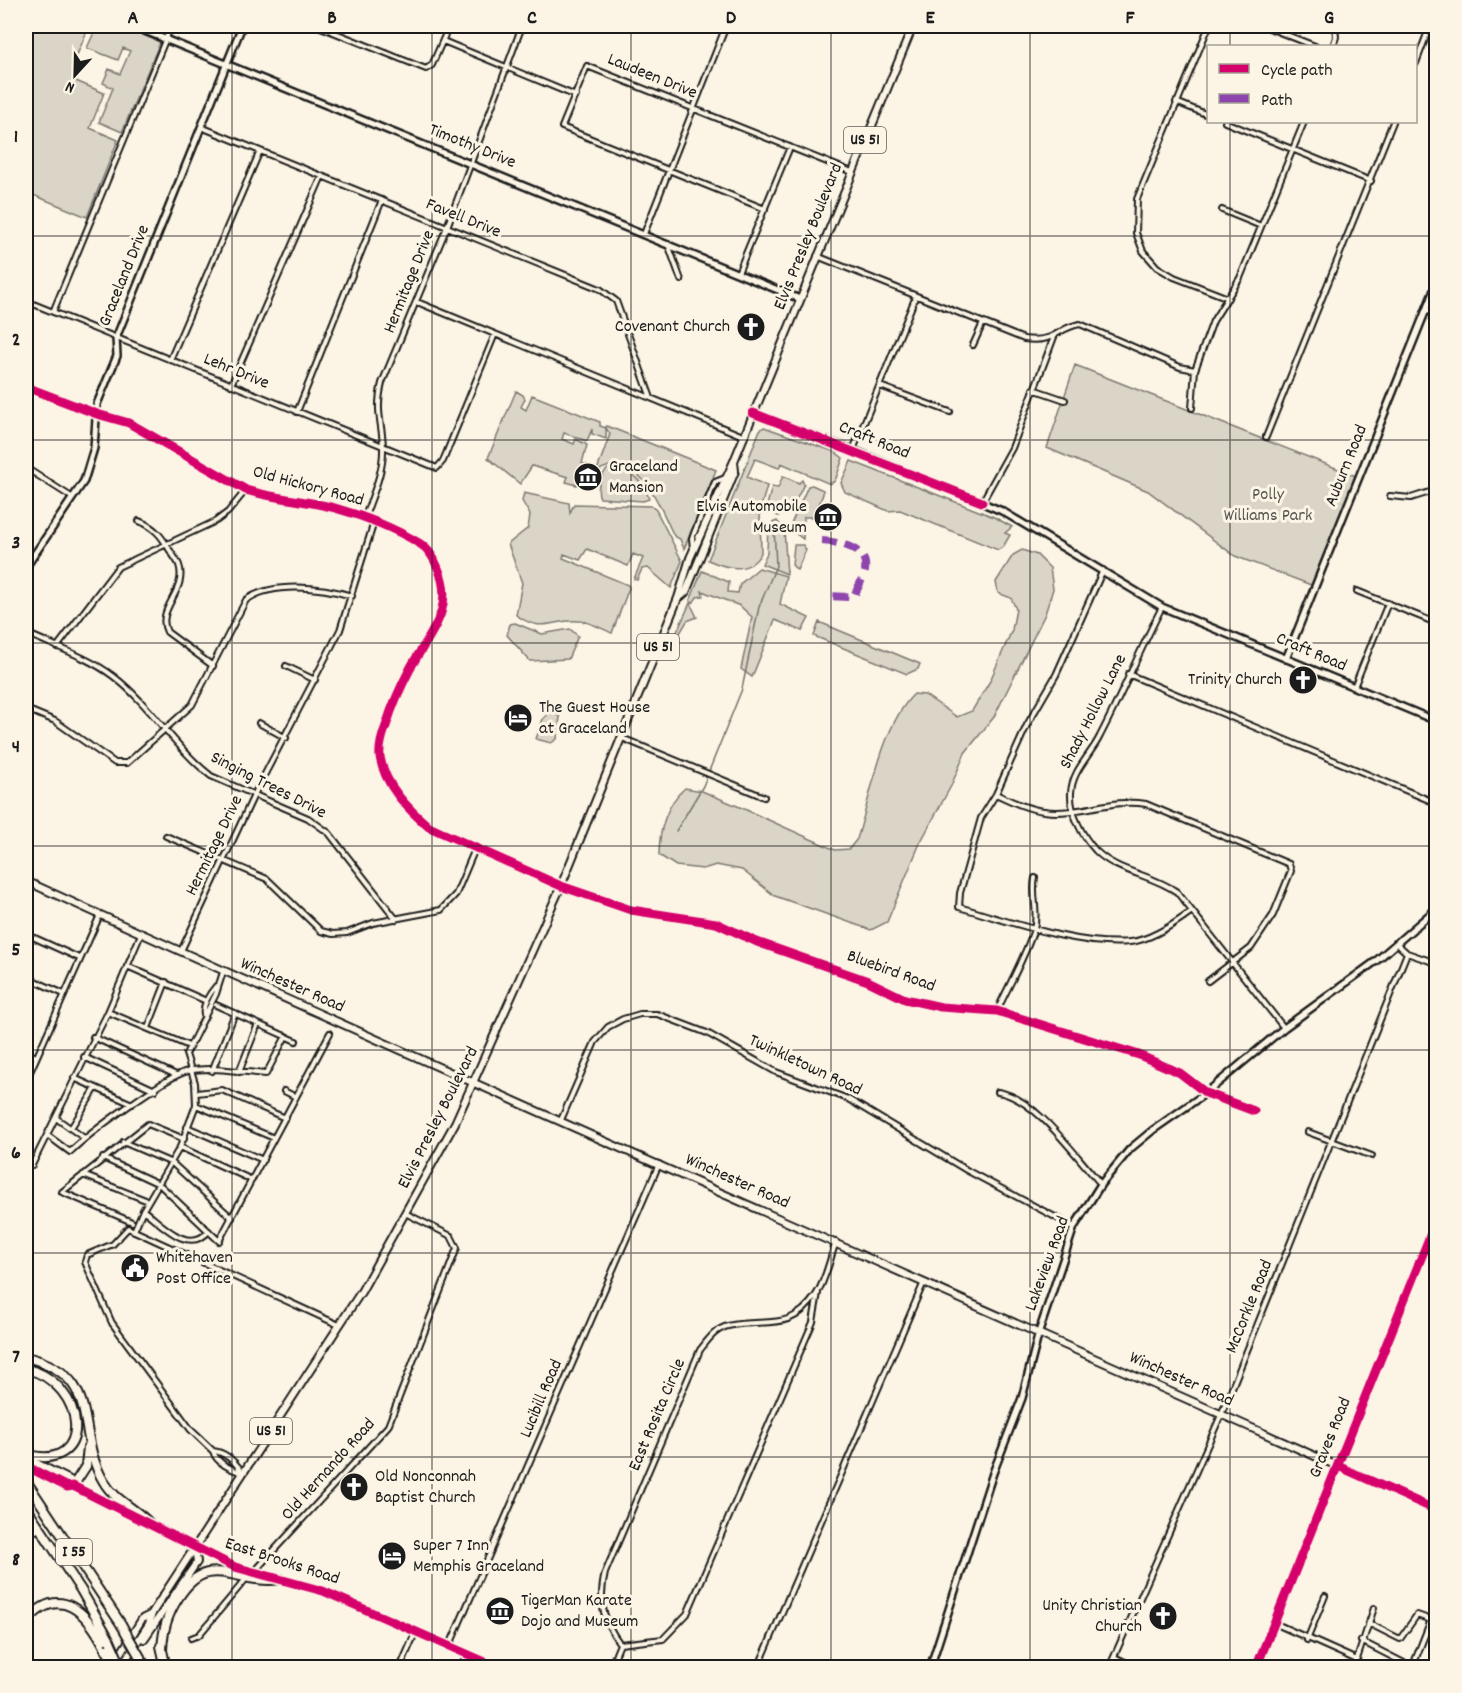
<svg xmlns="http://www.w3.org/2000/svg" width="1462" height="1693" viewBox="0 0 1462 1693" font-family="Dekko,sans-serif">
<rect width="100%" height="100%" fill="#fcf5e5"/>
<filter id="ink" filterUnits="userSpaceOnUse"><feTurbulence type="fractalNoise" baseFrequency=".0167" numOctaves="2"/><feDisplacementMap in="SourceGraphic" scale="12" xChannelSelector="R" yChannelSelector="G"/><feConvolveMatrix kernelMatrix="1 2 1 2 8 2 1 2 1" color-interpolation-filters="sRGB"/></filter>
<g filter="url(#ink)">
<!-- green -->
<path fill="#dbd5c8" stroke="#7c7872" stroke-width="1.5" d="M31,26H89L75,60L83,64L76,81L104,93L90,128L118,140L87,217L26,192V39Z
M97,26H121L160,42L122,132L99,122L113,88L103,83L109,69L120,74L130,51L123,48L118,60L87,48Z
M1075,365L1356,476L1311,585L1235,556L1148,491L1047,448Z
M516,391L523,395L525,399L521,407L526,410L532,395L600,422V426L606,428L607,426L716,470L684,549L680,539L674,536C660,508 649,470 615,464L601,469L597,477L595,476L610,434L606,428V439L592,434V429L587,441L564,433L562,439L574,444L576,439L587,445L582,463L589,466L588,471L581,473L577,485L566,482L568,477L532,466L520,484L488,458Z
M764,427L835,452L843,458L835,481L830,484L781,463L779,468L755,459L747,477L767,486L760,510L761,553C749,575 726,568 708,560L760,430Z
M851,461L994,517L1012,527L1005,533L1010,535L1003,547L998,550L900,510L888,511L845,492L841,483Z
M608,469C627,466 644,481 649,499L643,501L600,498C596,490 600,475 608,469Z
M783,476L799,483L802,480L804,484L790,512L778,516L769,512L767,505L772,487L778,488Z
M812,485L823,490V494L814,517H804L803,539L795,533L791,524L808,486Z
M524,493L569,503L570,513L574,504L651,506L656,510L682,561L671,588L648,568L642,569L637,580L634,579L643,558L633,554L628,566L587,549L580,560L564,554L563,558L628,585L629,588L612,633C602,629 591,622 580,621C552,618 544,635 516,615L522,583L508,544L528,528L530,515L522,501Z
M777,521L784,529L787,574L762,564L767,553L768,525Z
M794,545H803L806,550L797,570L792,565Z
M1022,550L1037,555L1050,568L1053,589L1045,614L994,717L965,753L951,786L920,843L887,922L871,930L775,896L742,870L716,865L703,869L676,866L659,855C659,831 666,804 685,788L702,791L742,808L835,850L849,849L857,839C871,796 882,725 914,694L925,695L957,717L972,711L990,681L1012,630L1016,609L1011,598L998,593L996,582L1013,555Z
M759,568L786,576L780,604L809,618L802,631L775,620L752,677L741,669L752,617L740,606L702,591L703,596L697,597L693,603L690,601L702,571L729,582L728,592L738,593L740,584Z
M690,603L697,617L687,621L673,645L672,643Z
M819,622L920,664L918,669L907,674L814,636Z
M515,623L542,634L570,629L578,636L568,659L530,661L507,635L510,624Z
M551,711L560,717L557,739L551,743L536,739L543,719Z"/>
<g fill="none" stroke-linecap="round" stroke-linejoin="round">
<!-- stream -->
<path stroke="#75726c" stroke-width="1.5" d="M676,831L703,786L742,689L759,607L776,566L774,526"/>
<!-- minor casing -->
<g stroke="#1c1c1c" stroke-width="8">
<path id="minor" d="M318,26L426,69L432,65L449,26
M1209,26L1137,199L1136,233L1143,251L1157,267L1174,277L1228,298
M1264,26L1315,46
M26,32L28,26
M443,41L576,96
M1333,46L1336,37L1335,26
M1416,63L1430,26
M1176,102L1208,115
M1225,122L1371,181
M201,127L600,289L616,301L651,398
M765,209L562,127L587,66L852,172
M1222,210L1261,226
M644,234L726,26
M668,244L681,280
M817,256L1024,339C1057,343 1056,328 1080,324L1180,367L1195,370
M738,273L790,147
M26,301L437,468L443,461L495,334
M417,302L743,436
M1426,310L1436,314
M53,312L171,26
M973,345L983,323
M170,360L260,151
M231,385L322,176
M880,386L950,412
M26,387L97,414L129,423L246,490C275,499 306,500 335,508C363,516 394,528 419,543C428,548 434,558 438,568C456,609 429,634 411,667C401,686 392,706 386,726C382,736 379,747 380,757C385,786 408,809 429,827L561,886L631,910L716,923L757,942L868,981L905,999L941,1007L997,1011L1139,1055L1180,1073L1206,1093L1254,1111
M1033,389L1065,400
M1192,408L1195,370L1213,321L1240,278L1304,122
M297,412L382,200
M1266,437L1393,122
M853,450L916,296
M26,468L73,498
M1433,491L1436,477
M1390,496L1411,498L1433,491L1436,494
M982,502L1012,448L1054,337
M364,519C372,496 384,472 383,447C382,420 375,413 382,383L447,227L522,26
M139,521C154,527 161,535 169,549C172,554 177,560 179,565C188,591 155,609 167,632L213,666
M693,550L692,538L715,482L725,478
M1103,570L1056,675L1027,725L996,794L981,818L960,893L959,907C1008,921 1079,947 1130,942C1151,940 1176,923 1192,911
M1357,591L1436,623
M1162,607C1140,650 1122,694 1100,736C1091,755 1072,770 1071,793C1070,813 1082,836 1096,851C1118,873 1152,874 1177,892L1284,1028
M26,633C54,646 88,657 113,676C150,704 174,747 211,776L308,818L329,833L396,919
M57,647L118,567L216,521L228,512L246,490
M286,666L315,680
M1128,674L1436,803
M1354,687L1388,603
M26,709L55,721L115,763H127L192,705L246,600C273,581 322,587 352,596
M259,723L286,738
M622,738L764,797
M996,794C1011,801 1027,809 1044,811C1078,816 1111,798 1146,804L1289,864L1291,871L1273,915L1251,948L1208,981
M166,836L267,879L321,931L333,934L347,933L373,923L441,910L456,894L475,849
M26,934L79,958
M1396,943L1407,953L1436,963
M181,951L254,795L340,630L374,522
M127,966L204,1000
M26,977L64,994
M216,1005L296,1041
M997,1011C1009,985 1025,957 1034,929C1039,911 1031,895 1035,878
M108,1012L189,1046
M204,1015C202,1005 210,993 216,986
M148,1028L166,982
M93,1037L176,1075
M26,1052L36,1057
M84,1057L155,1090
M212,1071L235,1013
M239,1072L258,1024
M74,1078L132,1104
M26,1081L100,915
M284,1091L296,1097
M998,1092C1036,1098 1075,1156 1101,1184
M197,1093L222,1090L285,1118
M196,1105L274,1138
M56,1118L84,1138
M561,1120L595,1042L608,1027L623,1019L640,1014H657L707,1033L776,1072L848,1099L968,1171L1074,1227
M187,1127L263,1160
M71,1128L96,1088
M1308,1132L1372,1156
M47,1135L70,1152C88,1134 166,1076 188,1071C212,1066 242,1072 266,1074L286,1036
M123,1142L172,1163L232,1218
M180,1147L252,1180
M103,1158L159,1184L219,1241L330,1033
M32,1165L108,1012L141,934
M83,1175L148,1201
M143,1210C162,1224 188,1255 209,1231
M132,1222L62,1192L148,1124L184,1139
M134,1231L143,1210L180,1147L196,1105L195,1083L186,1054L216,994L223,972
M213,1451L191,1430L112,1323L85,1262L87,1255L113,1244L128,1228L339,1325
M213,1451C226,1452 236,1463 243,1473C232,1470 216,1463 213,1451Z
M26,1550L29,1565L26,1581
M254,1572L388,1426L457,1248L451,1236L407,1214
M1274,1623L1357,1660
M1368,1623L1400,1639L1417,1615L1431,1620L1412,1668
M191,1638L199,1635L246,1579
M1307,1640L1325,1596
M1361,1641L1412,1667
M620,1644C603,1621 598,1601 605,1573L700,1350C708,1340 715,1329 728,1326C764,1317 790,1334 816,1295C826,1280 830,1258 836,1242
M620,1644L663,1639L687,1614L813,1322L818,1293
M450,1645L659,1164
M1114,1657L1138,1668
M400,1668L416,1631
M461,1668L466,1654
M610,1668L620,1644
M758,1668L924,1282
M1109,1668L1221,1415L1407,953
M1354,1668L1374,1608"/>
</g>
<!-- tertiary casing -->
<g stroke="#1c1c1c" stroke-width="10">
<path id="tertiary" d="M133,26L800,299
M753,413L853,450L1002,511L1162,607L1436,721
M26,567L84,481L94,448L97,404L117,356L116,338L242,26
M1286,659L1436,285
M930,1668L993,1473L1022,1398L1039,1332L1074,1227L1101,1184L1130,1149L1153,1130L1206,1093L1284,1028L1376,961L1436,909
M1256,1668L1436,1221"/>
</g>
<!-- secondary casing -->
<g stroke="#1c1c1c" stroke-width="10">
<path id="secondary" d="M195,1548L241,1569L323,1591L499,1668"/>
</g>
<!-- primary casing -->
<g stroke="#1c1c1c" stroke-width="10">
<path id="primary" d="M679,598L686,592L735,471L734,462
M26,881C494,1095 966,1300 1436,1510
M26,1458L70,1480L73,1486
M26,1466L67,1487L73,1486L195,1548
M144,1639L197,1562L195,1548
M112,1668L142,1619L152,1614
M120,1668L149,1624L152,1613L361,1292L455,1123L561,886L678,598L690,558L734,461L913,26"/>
</g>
<!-- motorway casing -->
<g stroke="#1c1c1c" stroke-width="12">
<path id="motorway" d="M26,1357C105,1376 73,1431 104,1482C115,1501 137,1509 151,1525
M26,1369C87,1382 96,1475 26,1454
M26,1481L121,1624
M73,1486L86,1466L88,1447
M26,1507L81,1590L110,1641
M26,1517L35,1529
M26,1622C60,1582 88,1613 106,1649
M161,1646L166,1668
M162,1650C163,1630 167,1615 178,1598C209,1549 235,1586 281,1579"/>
</g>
<!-- minor -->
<use href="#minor" stroke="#fcf5e5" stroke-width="4"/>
<!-- tertiary -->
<use href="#tertiary" stroke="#fcf5e5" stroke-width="5"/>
<!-- secondary -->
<use href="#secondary" stroke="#fcf5e5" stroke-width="6"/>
<!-- primary -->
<use href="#primary" stroke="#fcf5e5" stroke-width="6"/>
<!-- motorway -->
<use href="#motorway" stroke="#fcf5e5" stroke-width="8"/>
<!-- motorway-bridge casing -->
<g stroke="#1c1c1c" stroke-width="12" stroke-linecap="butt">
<path id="motorway-bridge" d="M121,1624L144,1664
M110,1641L122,1668
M106,1649L117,1668"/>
</g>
<!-- motorway-bridge -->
<use href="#motorway-bridge" stroke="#fcf5e5" stroke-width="8"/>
<!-- quiet -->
<path stroke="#8e44ad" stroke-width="8" stroke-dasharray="15 8" stroke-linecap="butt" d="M822,541C839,542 869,548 865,571C863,579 858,587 855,594L849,597L830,596"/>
<!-- cycleway casing -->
<g stroke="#fcf5e5" stroke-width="13">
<path id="cycleway" d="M26,387L97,414L129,423L246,490C275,499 306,500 335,508C363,516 394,528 419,543C428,548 434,558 438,568C456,609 429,634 411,667C401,686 392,706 386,726C382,736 379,747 380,757C385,786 408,809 429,827L561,886L631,910L716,923L757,942L868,981L905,999L941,1007L997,1011L1139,1055L1180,1073L1206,1093L1254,1111
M753,413L982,502
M26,1466L67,1487L73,1486L235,1567L323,1591L499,1668
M1338,1466L1436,1510
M1256,1668L1436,1221"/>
</g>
<!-- cycleway -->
<use href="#cycleway" stroke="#d6006c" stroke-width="9"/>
</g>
</g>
<!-- grid -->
<path fill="none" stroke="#1c1c1c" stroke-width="1.5" stroke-opacity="0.55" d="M232,26V1668M432,26V1668M631,26V1668M831,26V1668M1030,26V1668M1230,26V46M1230,122V1668M26,236H1436M26,440H1436M26,643H1436M26,846H1436M26,1050H1436M26,1253H1436M26,1457H1436"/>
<!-- icons -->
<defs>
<g id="church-disc" transform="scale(1.5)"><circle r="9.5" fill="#1c1c1c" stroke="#fcf5e5"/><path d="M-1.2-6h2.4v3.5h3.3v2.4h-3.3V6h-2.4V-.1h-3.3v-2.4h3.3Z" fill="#fff"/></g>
<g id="museum-disc" transform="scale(1.5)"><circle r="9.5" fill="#1c1c1c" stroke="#fcf5e5"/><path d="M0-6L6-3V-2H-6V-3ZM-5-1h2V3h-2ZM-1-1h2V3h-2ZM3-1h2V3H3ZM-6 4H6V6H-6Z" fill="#fff"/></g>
<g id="hotel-disc" transform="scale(1.5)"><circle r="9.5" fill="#1c1c1c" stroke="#fcf5e5"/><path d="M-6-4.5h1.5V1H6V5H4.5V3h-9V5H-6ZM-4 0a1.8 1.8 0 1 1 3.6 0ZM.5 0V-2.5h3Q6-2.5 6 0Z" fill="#fff"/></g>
<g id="civic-disc" transform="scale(1.5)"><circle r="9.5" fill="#1c1c1c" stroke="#fcf5e5"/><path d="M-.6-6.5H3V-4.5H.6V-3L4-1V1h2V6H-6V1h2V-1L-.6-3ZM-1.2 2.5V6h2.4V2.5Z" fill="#fff"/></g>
</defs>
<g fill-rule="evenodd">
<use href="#church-disc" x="751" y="327"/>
<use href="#museum-disc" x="588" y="477"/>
<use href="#museum-disc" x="828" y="517"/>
<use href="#church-disc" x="1303" y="680"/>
<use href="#hotel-disc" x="518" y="718"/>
<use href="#civic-disc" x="135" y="1268"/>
<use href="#church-disc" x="354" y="1487"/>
<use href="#hotel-disc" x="392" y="1556"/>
<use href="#museum-disc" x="500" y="1611"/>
<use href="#church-disc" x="1163" y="1616"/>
</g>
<g text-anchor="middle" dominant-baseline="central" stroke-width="6" stroke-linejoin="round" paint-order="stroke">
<!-- shield labels -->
<g fill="#fcf5e5" stroke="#5f5d58" stroke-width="1.5">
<rect x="844" y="127" width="42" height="26" rx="4.5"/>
<rect x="637" y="634" width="42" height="26" rx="4.5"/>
<rect x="250" y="1418" width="42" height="26" rx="4.5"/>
<rect x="56" y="1539" width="36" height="26" rx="4.5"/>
</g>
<g font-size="16" font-weight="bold" fill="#1c1c1c">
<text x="865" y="140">US 51</text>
<text x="658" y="647">US 51</text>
<text x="271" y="1431">US 51</text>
<text x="74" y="1552">I 55</text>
</g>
<!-- street labels -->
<g font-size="18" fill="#1c1c1c" stroke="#fcf5e5">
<text transform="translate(652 77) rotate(22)">Laudeen Drive</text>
<text transform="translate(472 147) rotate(22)">Timothy Drive</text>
<text transform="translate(463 219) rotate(22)">Favell Drive</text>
<text transform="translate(809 237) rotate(-68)">Elvis Presley Boulevard</text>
<text transform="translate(125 276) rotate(-68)">Graceland Drive</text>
<text transform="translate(410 282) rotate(-68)">Hermitage Drive</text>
<text transform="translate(236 372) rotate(22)">Lehr Drive</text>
<text transform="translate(874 441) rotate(22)">Craft Road</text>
<text transform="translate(1347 466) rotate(-68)">Auburn Road</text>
<text transform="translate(308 487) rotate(15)">Old Hickory Road</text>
<text transform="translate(1311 653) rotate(23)">Craft Road</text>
<text transform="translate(1094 712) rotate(-63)">Shady Hollow Lane</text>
<text transform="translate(268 786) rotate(27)">Singing Trees Drive</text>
<text transform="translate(215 846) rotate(-64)">Hermitage Drive</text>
<text transform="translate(891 972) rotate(20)">Bluebird Road</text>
<text transform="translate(292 986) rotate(24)">Winchester Road</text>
<text transform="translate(805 1066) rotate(25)">Twinkletown Road</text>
<text transform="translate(439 1118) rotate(-63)">Elvis Presley Boulevard</text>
<text transform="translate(737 1182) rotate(24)">Winchester Road</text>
<text transform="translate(1048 1264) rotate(-70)">Lakeview Road</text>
<text transform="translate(1250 1307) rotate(-68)">McCorkle Road</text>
<text transform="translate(1181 1380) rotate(24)">Winchester Road</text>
<text transform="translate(542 1399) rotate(-67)">Lucibill Road</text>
<text transform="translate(658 1415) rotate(-67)">East Rosita Circle</text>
<text transform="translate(1331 1438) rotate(-68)">Graves Road</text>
<text transform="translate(329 1470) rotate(-48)">Old Hernando Road</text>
<text transform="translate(282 1562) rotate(18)">East Brooks Road</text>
</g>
<!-- poi labels -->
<g font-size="18" fill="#1c1c1c" stroke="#fcf5e5" text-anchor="start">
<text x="730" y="327" text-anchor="end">Covenant Church</text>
<text x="609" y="467">Graceland<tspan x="609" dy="21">Mansion</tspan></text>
<text x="807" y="507" text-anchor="end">Elvis Automobile<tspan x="807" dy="21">Museum</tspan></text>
<text x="1282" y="680" text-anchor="end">Trinity Church</text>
<text x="539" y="708">The Guest House<tspan x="539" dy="21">at Graceland</tspan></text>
<text x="156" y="1258">Whitehaven<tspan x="156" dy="21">Post Office</tspan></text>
<text x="375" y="1477">Old Nonconnah<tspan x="375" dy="21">Baptist Church</tspan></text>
<text x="413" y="1546">Super 7 Inn<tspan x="413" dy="21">Memphis Graceland</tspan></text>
<text x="521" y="1601">TigerMan Karate<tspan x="521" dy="21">Dojo and Museum</tspan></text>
<text x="1142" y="1606" text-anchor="end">Unity Christian<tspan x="1142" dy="21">Church</tspan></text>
</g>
<!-- park labels -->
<g font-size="18" fill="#555450" stroke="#fcf5e5">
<text x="1268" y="495">Polly<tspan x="1268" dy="21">Williams Park</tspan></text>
</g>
</g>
<!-- margin -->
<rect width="1462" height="1693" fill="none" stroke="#fcf5e5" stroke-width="66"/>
<!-- legend -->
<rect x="1207" y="45" width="210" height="78" fill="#fcf5e5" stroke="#a29e95" stroke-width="1.5"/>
<rect x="1219" y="64" width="30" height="9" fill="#d6006c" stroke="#a29e95" stroke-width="1.5"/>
<text x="1261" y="75" font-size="18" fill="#1c1c1c">Cycle path</text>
<rect x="1219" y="94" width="30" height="9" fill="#8e44ad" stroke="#a29e95" stroke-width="1.5"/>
<text x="1261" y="105" font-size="18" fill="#1c1c1c">Path</text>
<!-- north arrow -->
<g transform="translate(75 75) rotate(202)" stroke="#fcf5e5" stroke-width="4.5" paint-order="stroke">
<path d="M0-4.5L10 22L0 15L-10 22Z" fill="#1c1c1c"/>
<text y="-9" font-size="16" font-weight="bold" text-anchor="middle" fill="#1c1c1c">N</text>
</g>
<rect x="33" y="33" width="1396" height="1627" fill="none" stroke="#1c1c1c" stroke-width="2"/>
<g font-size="20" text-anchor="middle" font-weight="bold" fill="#1c1c1c">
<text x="133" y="23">A</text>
<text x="332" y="23">B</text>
<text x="532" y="23">C</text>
<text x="731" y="23">D</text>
<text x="930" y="23">E</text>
<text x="1130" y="23">F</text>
<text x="1329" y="23">G</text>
<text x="16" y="142">1</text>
<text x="16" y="345">2</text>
<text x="16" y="548">3</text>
<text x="16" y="752">4</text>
<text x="16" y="955">5</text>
<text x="16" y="1158">6</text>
<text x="16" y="1362">7</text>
<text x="16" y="1565">8</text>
</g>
</svg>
